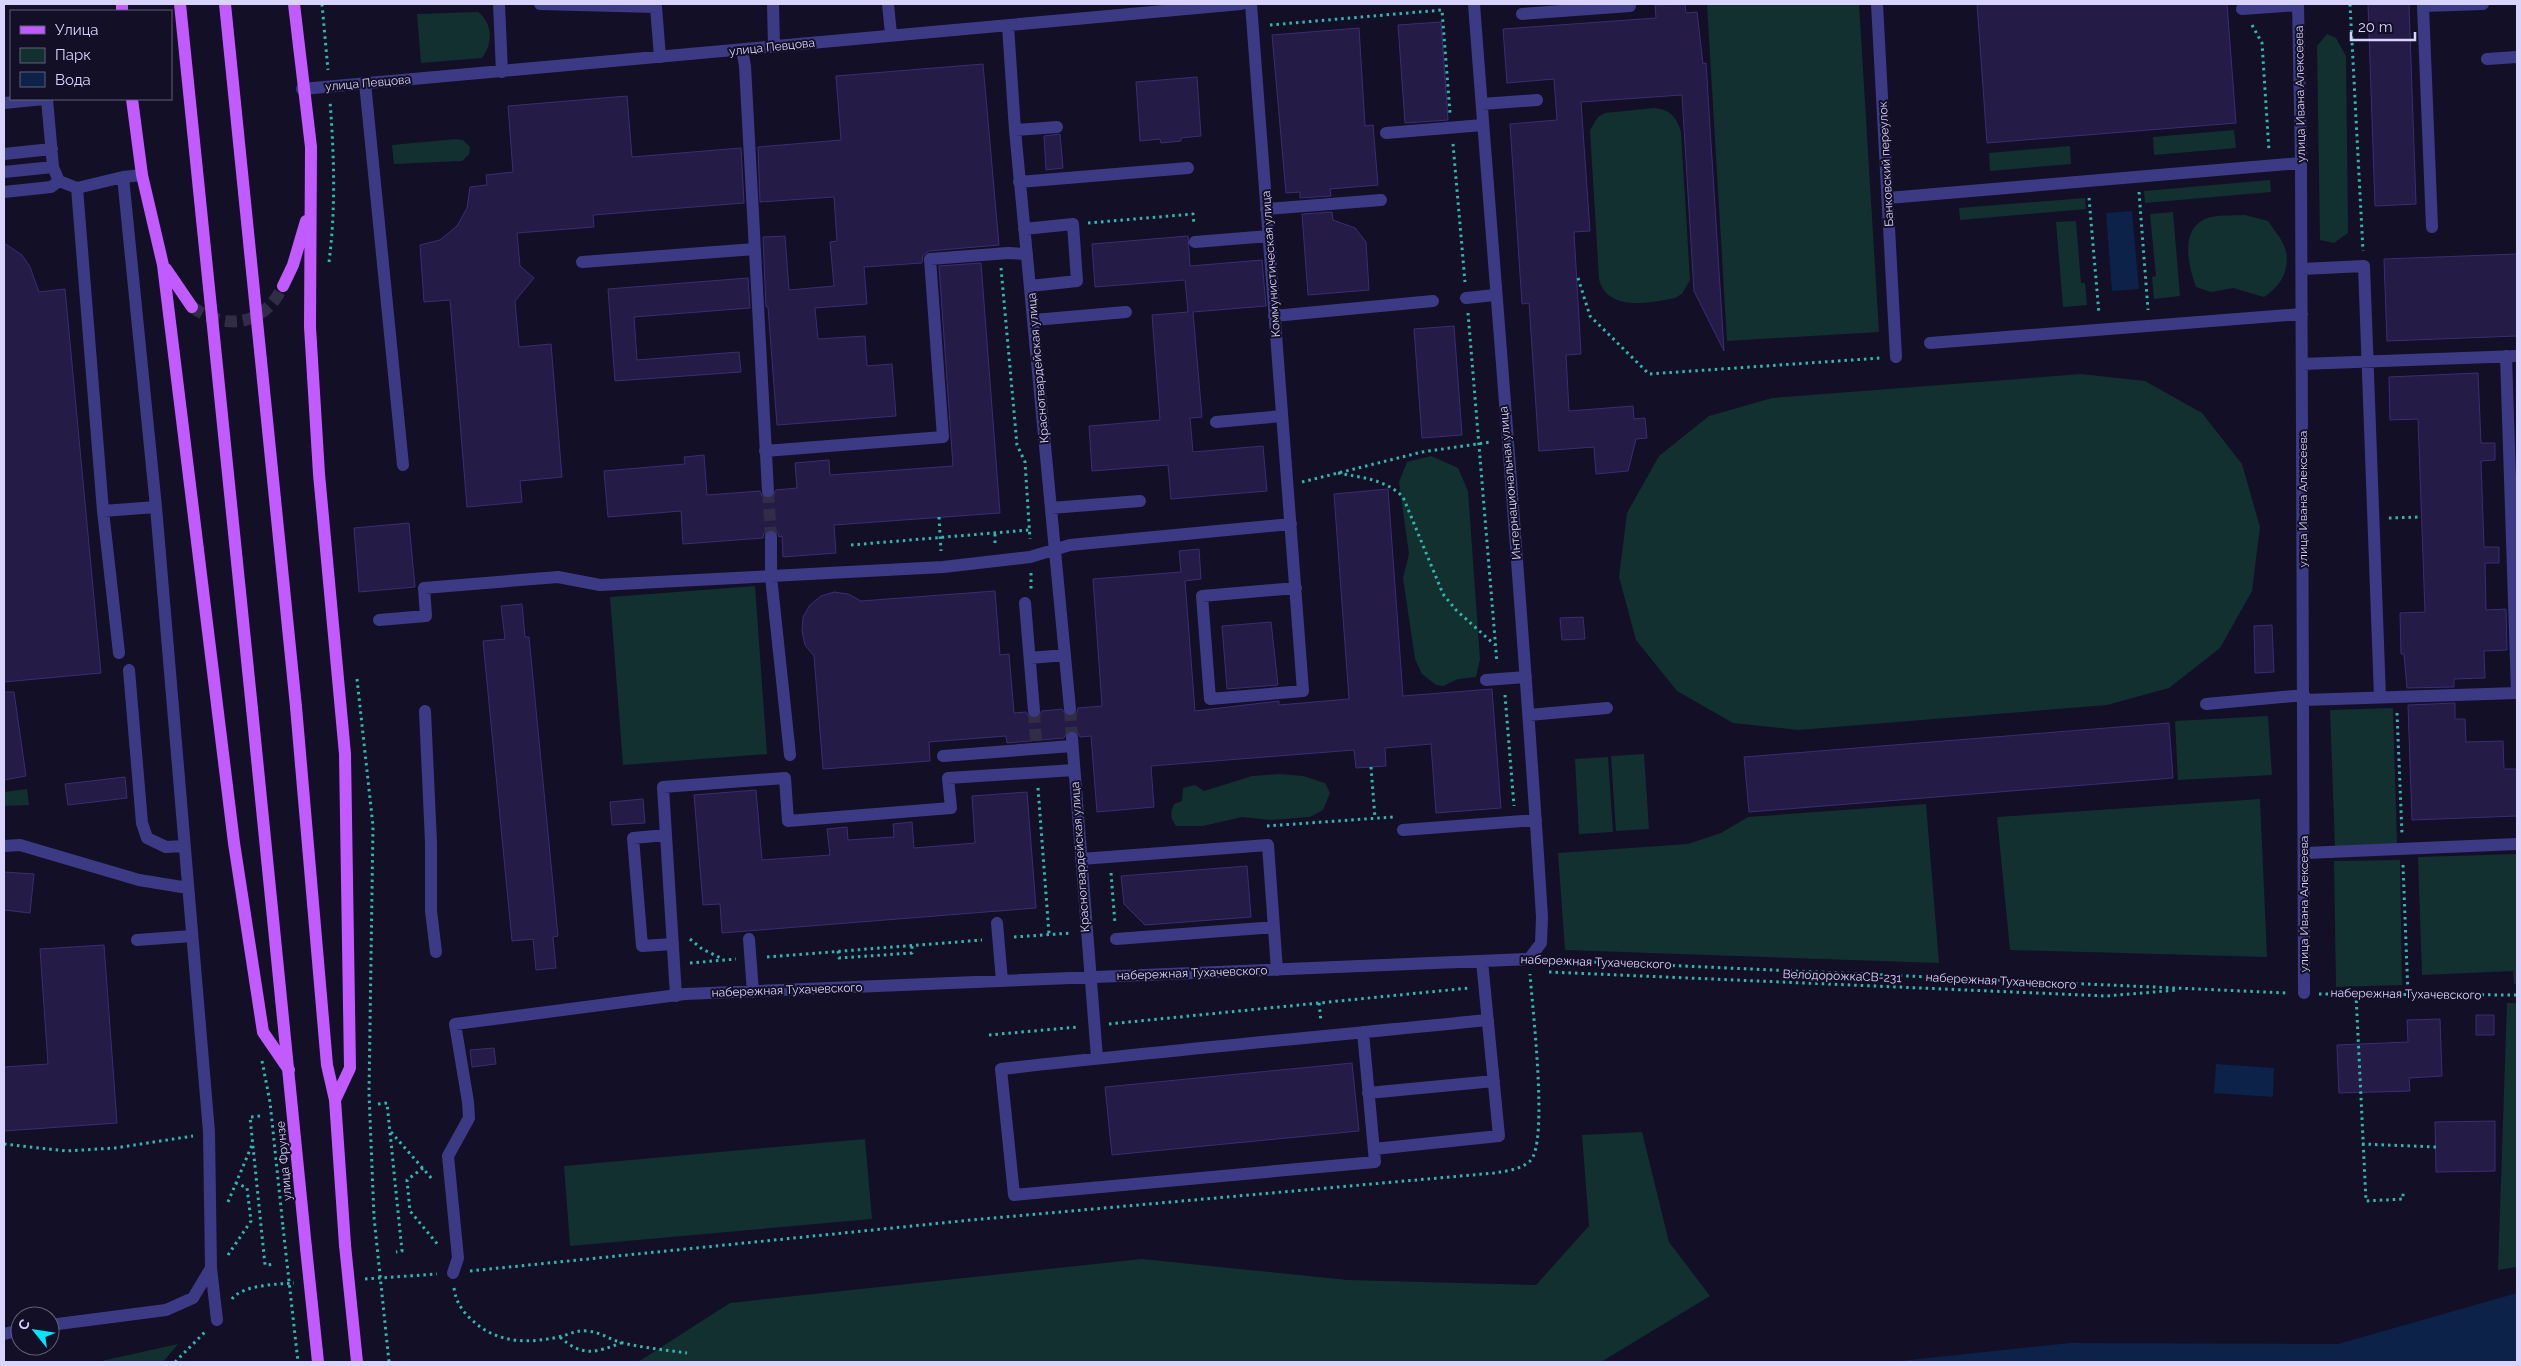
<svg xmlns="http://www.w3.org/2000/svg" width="2521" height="1366" viewBox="0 0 2521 1366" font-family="Raleway,sans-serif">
<rect width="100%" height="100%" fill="#130f26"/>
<!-- green -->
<path fill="#12302f" d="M1707,4H1859L1879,332L1727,341Z
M478,12C493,23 493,44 482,58L421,63L417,14Z
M2327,34L2336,38L2346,56L2348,233L2334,243L2320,240L2317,46Z
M1654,108C1669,109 1677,117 1681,132L1690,280L1682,294L1675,298C1650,303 1607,312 1599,279L1590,130L1598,117L1605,113Z
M2234,130L2236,148L2154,155L2153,137Z
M456,139L463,140L470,147L469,154L462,161L394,164L392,145Z
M2070,146L2071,164L1990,171L1989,153Z
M2270,180L2271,192L2145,203L2144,191Z
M2085,198L2086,209L1960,220L1959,208Z
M2173,212L2180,296L2154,299L2152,277L2156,276L2150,214Z
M2245,215L2268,221C2273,229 2282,239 2285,248C2291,269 2281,286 2264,297L2233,288L2211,292L2196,287C2189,267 2179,231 2205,219C2215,214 2234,216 2245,215Z
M2076,221L2081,283H2085L2087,305L2063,307L2056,222Z
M2081,374L2145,381L2202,413L2242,464L2260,527L2252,591L2220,648L2169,688L2107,705L1798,730L1733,723L1677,691L1636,640L1619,577L1627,513L1659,456L1709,416L1772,398Z
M1431,456L1458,468L1468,491L1480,659L1476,677L1458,679L1443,686L1436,685L1422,674L1415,659L1403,578L1409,554L1399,482L1407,462Z
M755,586L767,754L623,765L610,597Z
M2393,708L2397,845L2335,847L2330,710Z
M2268,716L2272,775L2178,780L2175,721Z
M1644,754L1649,829L1616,831L1611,756Z
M1608,757L1613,832L1579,834L1575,759Z
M1279,774L1303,776L1325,783L1330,793L1323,810L1310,817L1271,820L1242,817L1203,826H1176C1170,817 1170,814 1174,804L1182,801L1183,788L1195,785L1204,791L1252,776Z
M27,789L29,805L4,806V792Z
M2260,799L2267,957L2010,950L1997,817Z
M1926,804L1939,963L1565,950L1558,853L1688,844L1721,833L1748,817Z
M2517,854V984H2514L2513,971L2422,975L2418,857Z
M2400,860L2402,985L2336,987L2334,861Z
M2507,1003H2517V1267L2498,1270Z
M1642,1132L1669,1242L1710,1296L1601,1362H638L730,1303L1142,1259L1347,1280L1536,1285L1589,1226L1582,1135Z
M865,1139L872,1219L570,1246L564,1166Z
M178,1344L163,1362H97Z"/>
<!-- water -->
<path fill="#0c2248" d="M2132,211L2139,289L2112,291L2106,213Z
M2216,1064L2274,1068L2273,1097L2214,1093Z
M2517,1293V1362H1890L2070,1343L2338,1344Z"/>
<!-- building -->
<path fill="#241b47" stroke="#3b2d73" d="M1685,4L1686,13L1697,12L1703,64L1706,63L1724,351L1694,291L1682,95L1581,102L1590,231L1574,232L1581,354L1566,355L1569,411L1633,406L1634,419L1645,418L1647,438L1636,439L1628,471L1596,474L1594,447L1539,451L1529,303L1522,304L1510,124L1557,120L1554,79L1507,83L1503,29L1656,18L1655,5Z
M1977,4H2227L2236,123L1987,143Z
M2368,4H2409L2416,204L2375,206Z
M1441,22L1448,120L1405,123L1398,25Z
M1359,28L1365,126L1373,125L1378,185L1330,189L1331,196L1300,198V192L1286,193L1272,35Z
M983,64L999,245L929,251L923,255L922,263L864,267L867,304L815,308L818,339L865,336L867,366L892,364L896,416L777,425L768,307H766L763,237L785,236L789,290L834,286L830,242L837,241L834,197L760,202L758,147L841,140L836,76Z
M1197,77L1201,136L1181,138V141L1161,143L1160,139L1140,141L1136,82Z
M627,96L632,157L741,148L744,203L593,215L594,227L517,233L520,266L534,278L515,301L519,347L551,344L562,477L520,481L522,502L467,507L450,300L424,302L420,245L440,240L457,226L467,208L470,187L487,185L486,175L513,172L508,106Z
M1060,134L1063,168L1046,170L1044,136Z
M1332,212L1333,220L1355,228L1366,242L1369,290L1308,295L1302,214Z
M1188,236L1190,266L1262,260L1266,306L1193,312L1202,417L1190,418L1193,452L1263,446L1267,491L1171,499L1168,465L1092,471L1089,426L1160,420L1152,315L1188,312L1185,280L1095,287L1092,244Z
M4,243L22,255L30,267L39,292L65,289L101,673L4,682Z
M2517,254V336L2387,341L2384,259Z
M981,263L1000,513L834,525L836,553L783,557L782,536L779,537L778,533L771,529L764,533L763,538L683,544L681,511L608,517L604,471L685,464L684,457L704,455L707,495L760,491L762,496L768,499L773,497L776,490L797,488L795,463L829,460L830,475L953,466L939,266Z
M748,278L750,308L634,317L637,360L739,352L741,372L615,381L608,289Z
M1454,326L1462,435L1422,438L1414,329Z
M2478,373L2481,443H2495V460L2481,461L2484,547H2499V563H2485L2486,610L2506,609L2507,650L2484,651L2485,678L2454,679V687L2407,688L2404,654H2401L2400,613L2425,612L2418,419L2390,420L2389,377Z
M1388,489L1403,696L1492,689L1501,808L1436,813L1431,744L1385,748L1386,766L1356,768L1354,750L1151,766L1154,807L1097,812L1091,736L1080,737L1078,733L1072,730L1067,732L1064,738L1007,743L1006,736L929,742L930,761L823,769L814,656L805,645L802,631L803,617L810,605L821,596L834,592L848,594L861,601L995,591L1000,655L1009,654L1014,713L1026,712L1028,716L1034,719L1039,717L1042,711L1062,709L1066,716L1071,717L1077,713L1078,708L1102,706L1093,579L1181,572L1179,551L1199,549L1201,579L1185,581L1195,711L1279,701V705L1349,699L1334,494Z
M409,523L415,587L359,592L354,528Z
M522,604L525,637H529L558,936L553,937L556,968L536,970L533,939L512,941L483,641L505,639L501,606Z
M1583,617L1585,639L1562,640L1560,618Z
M1271,622L1278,685L1227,689L1222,626Z
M2272,625L2274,672L2255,673L2254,626Z
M4,692H14L26,776L4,780Z
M2455,703V719H2465L2466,742L2503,741L2504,769H2517V816L2412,820L2408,705Z
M2169,723L2173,778L1749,812L1744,757Z
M125,777L127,798L68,805L65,784Z
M756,790L762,860L830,855L827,829L847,827L848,840L894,837L893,824L912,822L914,848L975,843L972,796L1027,792L1036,908L722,933L720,904L703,905L694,795Z
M643,799L645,823L612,825L610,802Z
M1247,866L1251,917L1145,925L1124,904L1121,876Z
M4,872L34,874L30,913L4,910Z
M104,945L117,1123L4,1131V1067L48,1064L40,949Z
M2476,1015H2494V1035H2476Z
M2440,1019L2442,1076L2409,1078L2410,1091L2339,1093L2337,1045L2408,1042L2407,1020Z
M494,1048L496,1064L472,1067L470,1050Z
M1352,1063L1359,1131L1112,1155L1105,1087Z
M2495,1121V1171L2436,1172L2435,1122Z"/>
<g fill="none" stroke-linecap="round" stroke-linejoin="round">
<!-- minor-tunnel -->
<path stroke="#312d47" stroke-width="12" stroke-dasharray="12 6" stroke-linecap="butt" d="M768,491L771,537
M1070,709L1072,738
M1034,711L1036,741"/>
<!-- major-tunnel -->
<path stroke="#312d47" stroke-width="12" stroke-dasharray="12 6" stroke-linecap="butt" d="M192,307C226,331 264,326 283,286"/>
<!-- path -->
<path stroke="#2fb8b0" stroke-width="3" stroke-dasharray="2.5 4" stroke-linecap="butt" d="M322,4L328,70
M2350,4L2363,251
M1270,25L1442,10L1450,113
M2252,25L2262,43L2269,151
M1453,144L1465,282
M2139,192L2148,310
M2089,198L2099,314
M1088,223L1193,214L1194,225
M329,262C336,208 334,155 330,101
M1001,268L1017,445L1025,462L1030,539
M1578,278L1590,316L1649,374L1881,358
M1468,313L1497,663
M1338,473C1363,478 1385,479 1403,497L1443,594L1456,610L1495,645
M1302,482L1422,452L1491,442
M939,517L941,551
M2389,518L2421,517
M995,534V546
M851,545L1029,530
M1031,573V589
M357,679L373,826L369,1093L374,1217
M1505,695L1514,806
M2397,713L2402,834
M1371,767L1375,818
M1038,788L1049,934
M1267,826L1393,817
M2403,865L2408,995
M1111,873L1115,924
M1014,937L1072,933
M690,939L702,949L723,959
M838,951L839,958L912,953V945
M767,957L982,940
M1549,960L2287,993
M690,963L736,959
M1549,972L2106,996L2178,990
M2319,994L2517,995
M2356,994L2366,1201L2403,1199V1192
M1319,1003L1321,1021
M1109,1024L1469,988
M989,1035L1078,1027
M262,1061L270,1102L283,1227
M378,1104L387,1103L402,1251L396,1252
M260,1116L250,1117L265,1265L275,1264
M391,1132L433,1180
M4,1144L66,1151L115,1148L193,1136
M2362,1144L2436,1147
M423,1168L407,1180L410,1211L439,1246
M228,1202L252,1145
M228,1255L251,1221L247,1188L236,1183
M470,1271L971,1220L1494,1173C1506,1171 1520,1170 1530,1161C1549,1144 1532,1005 1530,974
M365,1279L437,1274
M454,1288C456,1302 462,1311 472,1320C496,1343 527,1344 558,1337C569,1335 575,1330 587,1331C601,1332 610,1340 623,1343C644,1348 666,1350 687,1353
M232,1299C242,1285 278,1284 294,1283
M560,1337C582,1357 595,1353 621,1343
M175,1362L206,1331"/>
<!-- minor -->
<path stroke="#3d3a85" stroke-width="12" d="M499,4L502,72
M540,4L656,7L660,57
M773,4L774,46
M888,4L891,34
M1251,4L1303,691L1210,699L1202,596L1296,588
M1877,4L1896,357
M2298,4L2301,163L2304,993
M2242,9L2298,5
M1522,14L1630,6L1629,4
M1008,26L1015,130L1070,709
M742,50L745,66L768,491
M2487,59L2517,57
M365,83L403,465
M302,89L1241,4
M47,99L53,167L59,181L77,188L123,177L142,175
M4,103L44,99
M1482,104L1537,100
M1015,130L1057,127
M1386,133L1483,125
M4,154L52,149
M4,172L53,167
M123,177L156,507L209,1132L211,1268L217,1320
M1019,182L1188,168
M77,188L103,511L119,653
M4,192L51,187L59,181
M1888,198L2301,163
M1266,209L1381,200
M2432,227L2423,6L2483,4
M1024,229L1073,224L1077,281L1030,286
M1195,242L1269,236
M582,262L755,249
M2302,269L2364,266L2380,697
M1466,298L1495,295
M1274,316L1433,301
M1034,320L1126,312
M1930,343L2302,314
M2302,364L2517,356
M1216,422L1282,416
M765,451L943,437L930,259L1008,253L1027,254
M1051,508L1140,501
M103,511L156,507
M771,537V577L790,755
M1025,603L1034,711
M379,620L426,616L424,588L558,577L600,585L943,567L1030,557L1070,545L1291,524
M1030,658L1065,655
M129,670L142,823L147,838L166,847L184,846
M1486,680L1526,677
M2304,700L2517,693L2506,356
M2206,704L2304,695
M425,711L431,842V911L436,952
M1529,715L1607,708
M1072,738L1097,1058
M943,756L1072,746
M1403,830L1536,820
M666,835L633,838L642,946L673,944
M4,846L20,845L139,880L188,888
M2305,853L2517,844
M1081,859L1268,845L1277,970
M997,923L1002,981
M749,939L753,992
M1116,939L1274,927
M137,940L192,936
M676,996L663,787L785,778L788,821L951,808L948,778L1074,770
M1363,1032L1375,1162L1014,1195L1001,1069C1163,1051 1326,1036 1488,1020
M1368,1093L1494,1081
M1374,1149L1499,1136L1482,961
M453,1273L458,1258L448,1156L469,1118L468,1102L455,1024L685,994L1529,959L1541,943L1542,917C1523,612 1497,308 1474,4
M50,1325L166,1310L193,1298L211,1268
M4,1334L20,1330"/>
<!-- major -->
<path stroke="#c25bff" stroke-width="12" d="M122,4V11
M294,4L311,147L310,327L319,474L345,754L350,1068L335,1100
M132,99L142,175L163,265L234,843L263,1032L289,1070
M166,269L192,307
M283,286L293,265L306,221
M296,707L327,1065L335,1100L345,1245
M252,709L306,1248"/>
<!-- path-bridge -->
<path stroke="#2fb8b0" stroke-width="3" stroke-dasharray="2.5 4" stroke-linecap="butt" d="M374,1217L389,1362
M283,1227L298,1362"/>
<!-- major-bridge -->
<path stroke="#c25bff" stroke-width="12" d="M180,4L252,709
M225,4L296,707
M345,1245L357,1362
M306,1248L318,1362"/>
</g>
<g text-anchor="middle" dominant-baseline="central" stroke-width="4" stroke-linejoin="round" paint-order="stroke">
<!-- street labels -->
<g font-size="12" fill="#d9d4ff" stroke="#130f26">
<text transform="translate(772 47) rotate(-6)">улица Певцова</text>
<text transform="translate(368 83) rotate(-5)">улица Певцова</text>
<text transform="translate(2300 94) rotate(-91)">улица Ивана Алексеева</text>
<text transform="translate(1886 164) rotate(-93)">Банковский переулок</text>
<text transform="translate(1271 264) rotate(-94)">Коммунистическая улица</text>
<text transform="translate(1038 368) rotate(-95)">Красногвардейская улица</text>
<text transform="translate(1510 483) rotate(-95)">Интернациональная улица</text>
<text transform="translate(2303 499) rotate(-90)">улица Ивана Алексеева</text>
<text transform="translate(1080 857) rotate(-94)">Красногвардейская улица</text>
<text transform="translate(2304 904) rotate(-90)">улица Ивана Алексеева</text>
<text transform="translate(1596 962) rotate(2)">набережная Тухачевского</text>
<text transform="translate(1192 973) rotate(-2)">набережная Тухачевского</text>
<text transform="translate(1842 976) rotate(2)">ВелодорожкаСВ-231</text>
<text transform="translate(2001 981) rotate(3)">набережная Тухачевского</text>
<text transform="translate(787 990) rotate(-2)">набережная Тухачевского</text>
<text transform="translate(2406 994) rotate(1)">набережная Тухачевского</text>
<text transform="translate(284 1161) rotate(-95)">улица Фрунзе</text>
</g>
</g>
<!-- border -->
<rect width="2521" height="1366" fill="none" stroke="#d9d4ff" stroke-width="10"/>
<!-- legend -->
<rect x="10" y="10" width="162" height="90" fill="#130f26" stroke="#625e7d"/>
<rect x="20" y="26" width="25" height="8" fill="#c25bff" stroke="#625e7d"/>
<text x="55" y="35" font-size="15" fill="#d9d4ff">Улица</text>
<rect x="20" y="48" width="25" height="15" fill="#12302f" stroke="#625e7d"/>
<text x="55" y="60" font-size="15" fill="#d9d4ff">Парк</text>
<rect x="20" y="72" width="25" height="15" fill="#0c2248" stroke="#625e7d"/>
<text x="55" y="85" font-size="15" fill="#d9d4ff">Вода</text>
<!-- north arrow -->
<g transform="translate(35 1331) rotate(300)"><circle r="24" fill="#130f26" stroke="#625e7d"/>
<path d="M0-4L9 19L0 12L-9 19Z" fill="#00e5ff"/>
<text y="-8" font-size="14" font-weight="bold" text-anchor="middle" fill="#d9d4ff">С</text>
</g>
<!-- scale -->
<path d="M2351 32v8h64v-8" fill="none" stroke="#d9d4ff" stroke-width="2.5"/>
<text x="2358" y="32" font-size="15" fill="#d9d4ff" stroke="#130f26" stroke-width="4" paint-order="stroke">20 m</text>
</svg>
